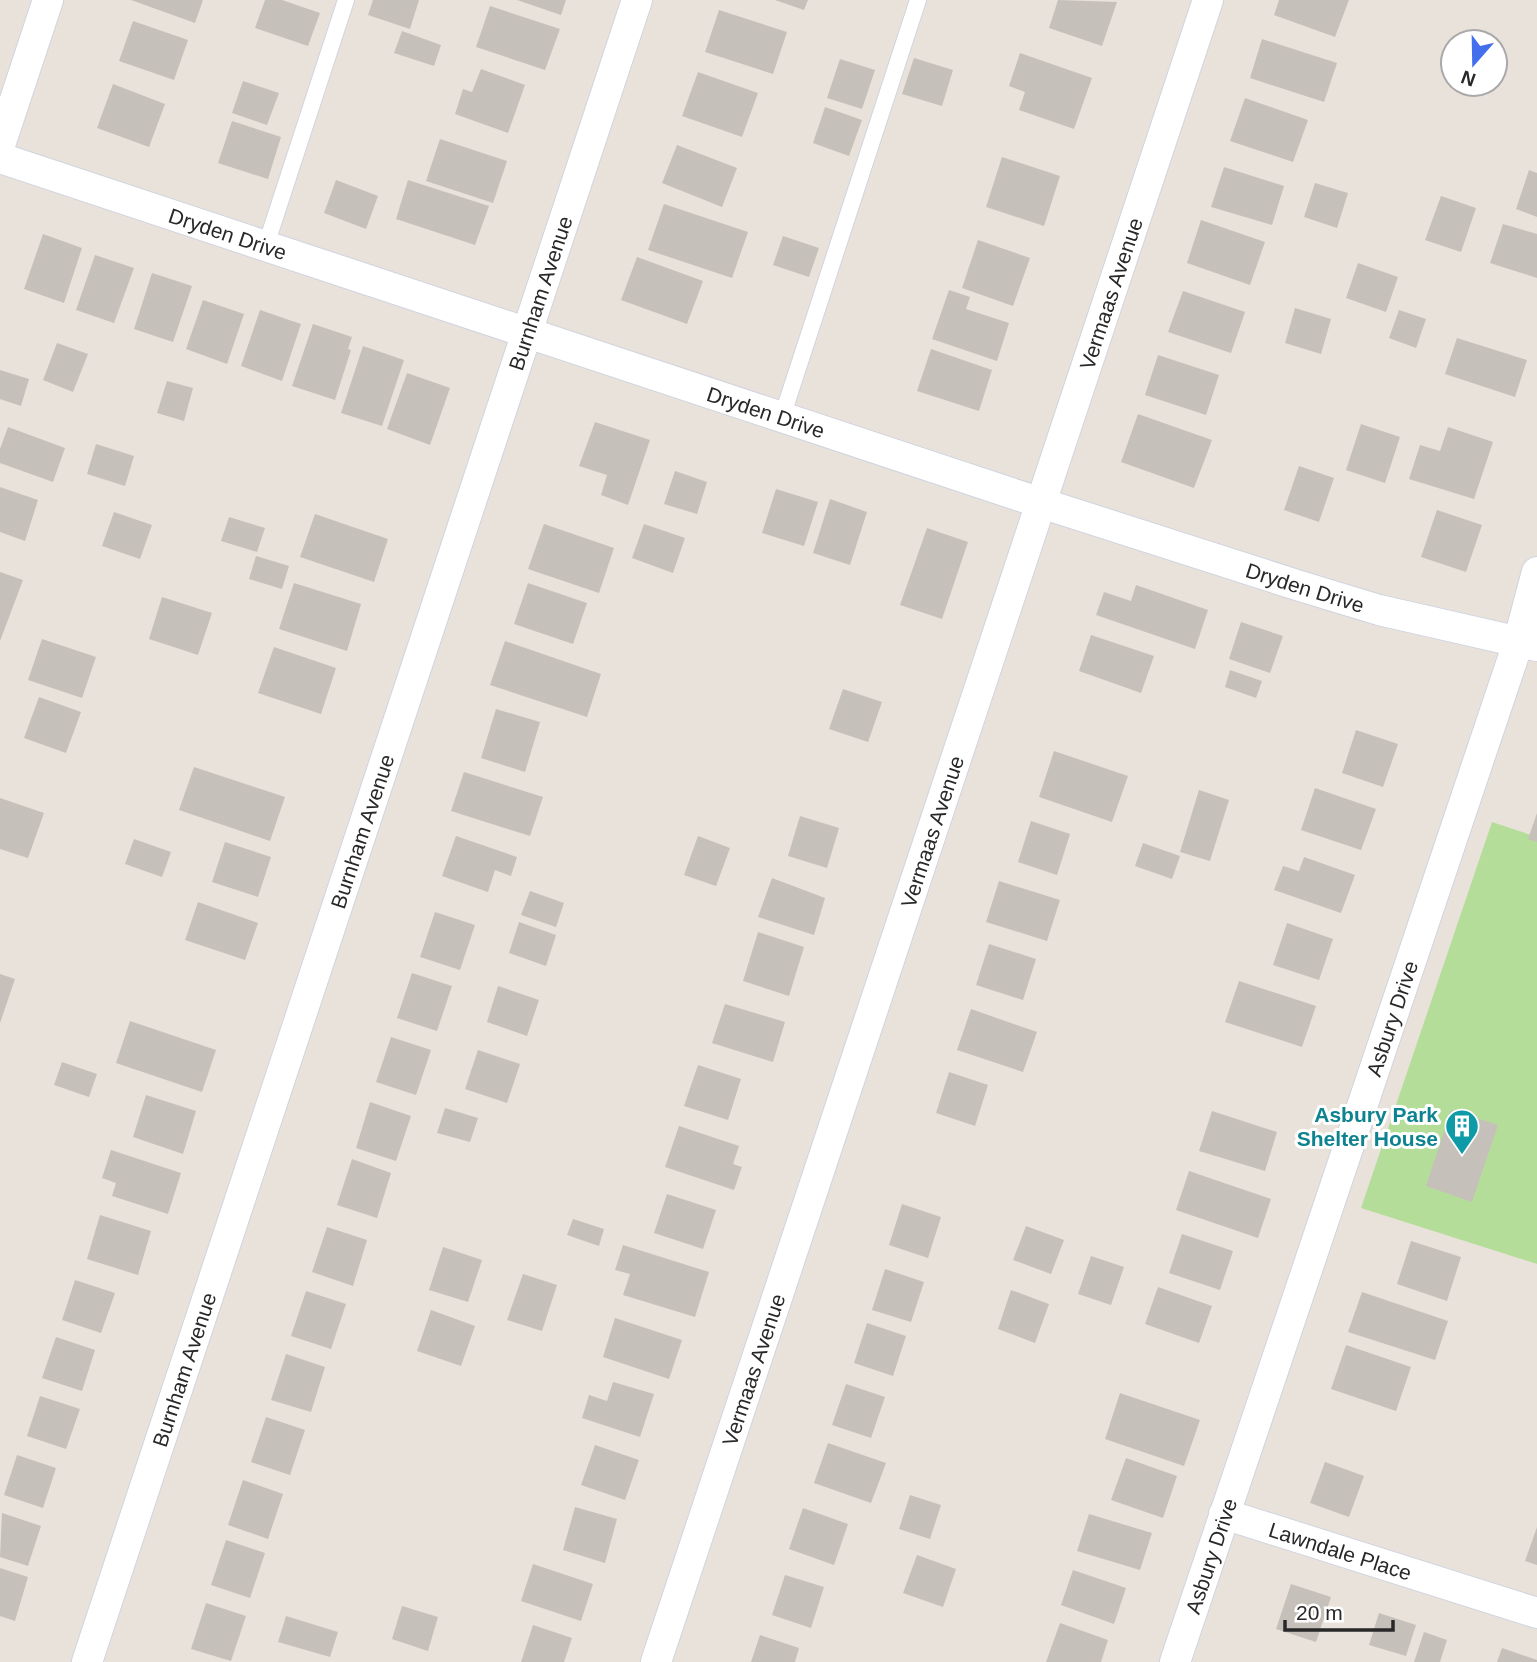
<svg xmlns="http://www.w3.org/2000/svg" width="1537" height="1662" viewBox="0 0 1537 1662" font-family="Helvetica,sans-serif">
<rect width="100%" height="100%" fill="#e9e2da"/>
<!-- green -->
<path fill="#b5dd9a" d="M1492,822L1537,837V1264L1361,1208Z"/>
<!-- building -->
<path fill="#c5c0b9" d="M131,0H203L195,23Z
M265,0H282L320,13L308,46L255,28Z
M373,0H419L410,29L368,15Z
M517,0H566L561,15Z
M775,0H808L804,10Z
M1058,0L1117,2L1102,46L1049,28Z
M1279,0H1349L1335,37L1274,15Z
M490,6L560,29L545,70L476,47Z
M719,10L787,32L773,74L705,52Z
M133,21L188,40L174,80L119,61Z
M402,31L441,45L434,66L394,53Z
M1262,39L1337,63L1324,102L1250,78Z
M1020,53L1092,78L1074,129L1019,110L1025,92L1009,86Z
M914,58L953,70L942,106L902,94Z
M840,59L875,70L862,109L827,98Z
M481,69L525,85L508,133L455,114L463,89L472,92Z
M698,72L758,93L742,137L682,116Z
M243,81L279,93L267,125L232,113Z
M113,84L165,104L149,147L97,128Z
M1245,98L1308,120L1293,162L1230,141Z
M825,107L862,120L849,156L813,143Z
M232,121L281,137L268,179L218,163Z
M440,139L507,161L493,203L426,181Z
M677,145L737,168L722,207L662,183Z
M1002,157L1060,176L1044,226L986,207Z
M1224,167L1284,186L1272,225L1211,207Z
M1529,170L1537,173V217L1516,209Z
M336,180L378,196L366,229L324,213Z
M408,180L489,206L475,245L396,219Z
M1315,183L1348,193L1337,228L1304,217Z
M1441,196L1476,208L1461,252L1425,240Z
M664,204L748,232L732,278L648,250Z
M1201,220L1265,242L1250,285L1187,263Z
M1503,224L1537,234V278L1490,263Z
M43,234L82,248L64,303L24,289Z
M783,236L819,248L809,277L773,265Z
M978,240L1030,258L1013,306L962,288Z
M95,255L134,268L114,323L76,310Z
M637,257L703,281L687,324L621,300Z
M1358,263L1398,277L1386,312L1346,298Z
M152,273L192,286L173,342L134,329Z
M949,290L970,297L966,309L1009,323L997,361L932,339Z
M1183,291L1245,312L1231,353L1168,332Z
M203,300L244,314L227,364L186,349Z
M1295,308L1331,319L1321,354L1285,343Z
M260,310L301,324L282,381L241,366Z
M1399,310L1426,319L1416,348L1389,338Z
M313,324L352,337L348,349L351,350L335,400L292,386Z
M1457,338L1527,360L1515,397L1445,374Z
M57,343L88,354L73,392L43,380Z
M363,346L404,360L382,426L341,413Z
M931,349L992,370L979,411L917,391Z
M1158,355L1219,375L1206,415L1145,395Z
M0,370L29,379L21,406L0,399Z
M407,373L450,388L430,445L387,429Z
M167,381L193,388L184,421L157,413Z
M1138,414L1212,440L1194,488L1121,462Z
M595,422L650,440L628,505L601,495L607,475L579,466Z
M1361,424L1400,437L1385,483L1346,470Z
M8,427L65,448L53,482L0,463V449Z
M1448,427L1493,442L1474,499L1409,479L1420,445L1440,451Z
M96,444L134,456L125,486L87,474Z
M1299,466L1334,478L1319,522L1284,510Z
M675,471L707,482L697,514L664,504Z
M0,487L38,500L25,541L0,532Z
M776,489L818,502L804,546L762,533Z
M830,499L867,512L850,565L813,553Z
M1437,510L1482,525L1466,572L1421,557Z
M114,512L152,525L140,559L102,546Z
M315,514L388,539L374,582L300,557Z
M229,517L265,528L257,552L221,541Z
M544,524L614,548L599,593L528,569Z
M644,524L685,538L673,573L632,558Z
M927,528L968,542L942,619L900,605Z
M256,556L289,566L282,589L249,579Z
M0,572L23,580L0,641Z
M294,583L361,604L347,651L279,629Z
M528,583L587,603L573,644L514,624Z
M1136,585L1208,610L1195,649L1096,615L1104,592L1131,601Z
M162,597L212,613L198,655L149,639Z
M1241,622L1283,636L1270,673L1229,659Z
M1091,635L1154,656L1141,693L1079,671Z
M42,639L96,657L82,698L28,680Z
M505,641L601,674L587,717L490,685Z
M274,647L336,668L321,714L258,693Z
M1230,670L1262,681L1256,698L1225,687Z
M843,689L882,702L868,742L829,729Z
M39,697L81,712L66,753L24,738Z
M496,709L540,722L525,772L481,758Z
M1356,730L1398,744L1383,787L1342,773Z
M1054,751L1128,776L1112,822L1039,797Z
M194,767L285,797L270,841L179,810Z
M464,772L543,797L530,836L451,811Z
M1315,788L1376,809L1361,850L1301,830Z
M1199,790L1229,800L1210,861L1180,852Z
M0,798L44,813L28,858L0,849Z
M1537,813V842L1528,839Z
M800,816L839,828L827,868L788,856Z
M1031,821L1070,834L1057,875L1018,862Z
M456,836L517,857L511,876L495,870L488,892L442,876Z
M698,836L730,848L716,886L684,875Z
M134,839L171,852L162,877L125,864Z
M225,842L271,857L258,897L212,882Z
M1143,843L1180,856L1172,879L1135,866Z
M1304,857L1355,875L1341,913L1274,890L1283,866L1299,871Z
M772,878L825,898L814,935L758,917Z
M999,881L1060,900L1047,941L986,922Z
M530,891L564,903L556,927L521,915Z
M198,902L258,923L245,960L185,940Z
M435,912L475,925L460,970L420,957Z
M519,922L556,935L546,966L509,953Z
M1287,923L1333,939L1319,980L1273,965Z
M758,932L804,947L789,996L743,981Z
M989,944L1036,959L1023,1000L976,985Z
M412,973L452,986L437,1031L397,1018Z
M0,974L15,979L0,1023Z
M1239,981L1316,1006L1302,1047L1225,1022Z
M498,986L539,1000L527,1036L487,1022Z
M725,1004L785,1022L773,1062L712,1043Z
M971,1009L1037,1032L1023,1072L957,1050Z
M130,1021L216,1050L202,1092L116,1063Z
M391,1037L431,1050L416,1095L376,1082Z
M478,1050L520,1064L507,1103L465,1089Z
M62,1062L97,1074L89,1097L54,1085Z
M698,1065L741,1079L728,1120L684,1106Z
M949,1072L988,1085L975,1126L936,1113Z
M146,1095L196,1111L183,1154L133,1137Z
M370,1102L411,1116L396,1161L356,1148Z
M445,1108L478,1118L470,1142L437,1133Z
M1451,1110L1498,1125L1472,1202L1426,1186Z
M1212,1111L1277,1132L1265,1171L1199,1151Z
M679,1126L739,1146L733,1164L742,1167L734,1190L665,1167Z
M111,1150L181,1173L168,1214L112,1196L116,1183L102,1178Z
M352,1159L391,1173L377,1218L337,1205Z
M1189,1171L1271,1199L1258,1238L1176,1210Z
M667,1194L716,1210L703,1249L654,1233Z
M902,1204L941,1217L928,1258L889,1245Z
M100,1215L151,1231L138,1275L87,1259Z
M573,1219L604,1229L599,1246L567,1235Z
M1026,1226L1064,1240L1051,1274L1013,1260Z
M327,1227L367,1240L353,1286L312,1272Z
M1182,1234L1233,1251L1220,1290L1169,1273Z
M1411,1241L1461,1257L1447,1301L1397,1284Z
M623,1245L709,1272L695,1317L623,1295L630,1274L615,1270Z
M443,1247L482,1260L468,1302L429,1290Z
M1091,1256L1124,1267L1111,1305L1078,1294Z
M885,1269L924,1282L911,1322L872,1310Z
M523,1274L557,1285L542,1331L507,1320Z
M75,1280L115,1293L101,1333L62,1320Z
M1158,1287L1212,1306L1199,1343L1145,1324Z
M1011,1290L1049,1304L1035,1343L998,1329Z
M306,1291L346,1304L331,1349L291,1336Z
M1362,1292L1448,1321L1435,1360L1348,1332Z
M431,1310L475,1326L461,1366L417,1351Z
M615,1318L682,1340L669,1379L603,1357Z
M867,1323L906,1336L893,1376L854,1363Z
M56,1337L95,1350L82,1391L42,1378Z
M1346,1345L1411,1367L1396,1411L1331,1389Z
M286,1354L325,1367L311,1412L271,1400Z
M613,1382L654,1394L640,1437L582,1418L589,1395L607,1401Z
M846,1384L885,1397L871,1438L832,1425Z
M1120,1393L1200,1420L1184,1466L1105,1439Z
M40,1396L80,1409L66,1449L27,1436Z
M266,1417L305,1430L290,1475L251,1462Z
M828,1443L886,1463L871,1503L814,1483Z
M595,1445L639,1460L625,1500L581,1485Z
M17,1455L56,1468L43,1508L4,1495Z
M1126,1458L1177,1476L1163,1518L1111,1500Z
M1325,1462L1364,1476L1349,1517L1310,1503Z
M243,1480L283,1494L268,1539L228,1525Z
M910,1495L941,1505L930,1539L899,1529Z
M575,1507L617,1519L605,1563L563,1550Z
M803,1508L848,1524L834,1565L789,1549Z
M2,1513L41,1526L28,1566L0,1557Z
M1089,1514L1152,1533L1140,1570L1077,1551Z
M1537,1527V1565L1525,1561Z
M226,1540L265,1553L250,1598L211,1585Z
M917,1555L956,1569L943,1607L903,1593Z
M533,1564L593,1584L581,1621L521,1601Z
M0,1568L28,1577L15,1621L0,1616Z
M1073,1570L1126,1588L1114,1624L1061,1605Z
M785,1575L824,1587L811,1628L772,1615Z
M1291,1584L1331,1597L1316,1642L1276,1629Z
M206,1603L246,1616L231,1661L191,1649Z
M402,1606L438,1617L428,1651L392,1639Z
M1379,1613L1416,1625L1406,1656L1369,1645Z
M286,1616L338,1632L330,1657L278,1642Z
M1060,1623L1108,1640L1101,1662H1046Z
M533,1625L572,1638L564,1662H521Z
M1424,1632L1447,1640L1440,1662H1414Z
M760,1635L799,1648L795,1662H751Z
M1502,1648L1537,1660V1662H1497Z"/>
<g fill="none" stroke-linecap="round" stroke-linejoin="round">
<!-- lane casing -->
<g stroke="#d0d4e0" stroke-width="18">
<path id="lane" d="M266,245L346,0
M782,417L918,0"/>
</g>
<!-- street casing -->
<g stroke="#d0d4e0" stroke-width="32">
<g id="street">
<path d="M0,145L48,0"/>
<path id="s1" d="M0,158L1041,503L1300,586L1379,610L1537,646"/>
<path id="s2" d="M1224,1514L1537,1613"/>
<path id="s3" d="M87,1662L637,0"/>
<path id="s4" d="M656,1662L1208,0"/>
<path id="s5" d="M1175,1662L1518,643L1537,572"/>
</g>
</g>
<!-- lane -->
<use href="#lane" stroke="#fff" stroke-width="16"/>
<!-- street -->
<use href="#street" stroke="#fff" stroke-width="30"/>
</g>
<!-- icons -->
<defs>
<g id="building-pin" transform="scale(1.75)"><path d="M0 17L-7.5 6A9.5 9.5 0 1 1 7.5 6Z" fill="#0f9aa8" stroke="#fff"/><path d="M-4-6H4V6H1V3H-1V6H-4ZM-2.5-4.3h1.7v1.8h-1.7ZM.8-4.3h1.7v1.8H.8ZM-2.5-1h1.7V.8h-1.7ZM.8-1h1.7V.8H.8Z" fill="#fff"/></g>
</defs>
<g fill-rule="evenodd">
<use href="#building-pin" x="1462" y="1126"/>
</g>
<g text-anchor="middle" dominant-baseline="central" stroke-width="6" stroke-linejoin="round" paint-order="stroke">
<!-- street labels -->
<g font-size="21" fill="#282828" stroke="#fff">
<text stroke="none"><textPath href="#s1" startOffset="240">Dryden Drive</textPath></text>
<text stroke="none"><textPath href="#s3" startOffset="1442">Burnham Avenue</textPath></text>
<text stroke="none"><textPath href="#s4" startOffset="1442">Vermaas Avenue</textPath></text>
<text stroke="none"><textPath href="#s1" startOffset="807">Dryden Drive</textPath></text>
<text stroke="none"><textPath href="#s1" startOffset="1374">Dryden Drive</textPath></text>
<text stroke="none"><textPath href="#s3" startOffset="875">Burnham Avenue</textPath></text>
<text stroke="none"><textPath href="#s4" startOffset="875">Vermaas Avenue</textPath></text>
<text stroke="none"><textPath href="#s5" startOffset="679">Asbury Drive</textPath></text>
<text stroke="none"><textPath href="#s3" startOffset="308">Burnham Avenue</textPath></text>
<text stroke="none"><textPath href="#s4" startOffset="308">Vermaas Avenue</textPath></text>
<text stroke="none"><textPath href="#s2" startOffset="122">Lawndale Place</textPath></text>
<text stroke="none"><textPath href="#s5" startOffset="112">Asbury Drive</textPath></text>
</g>
<!-- culture labels -->
<g font-size="21" font-weight="bold" fill="#0d838f" stroke="#fff" text-anchor="end">
<text x="1438" y="1114">Asbury Park<tspan x="1438" dy="24">Shelter House</tspan></text>
</g>
</g>
<!-- north arrow -->
<g transform="translate(1474 63) rotate(200)"><circle r="33" fill="#ffffff" stroke="#a9a9a9" stroke-width="2"/>
<path d="M0-5L12 26L0 18L-12 26Z" fill="#436eed"/>
<text y="-10" font-size="19" font-weight="bold" text-anchor="middle" fill="#282828">N</text>
</g>
<!-- scale -->
<path d="M1285 1620v10h108v-10" fill="none" stroke="#282828" stroke-width="3.5"/>
<text x="1296" y="1620" font-size="21" fill="#282828" stroke="#ffffff" stroke-width="5" paint-order="stroke">20 m</text>
</svg>
